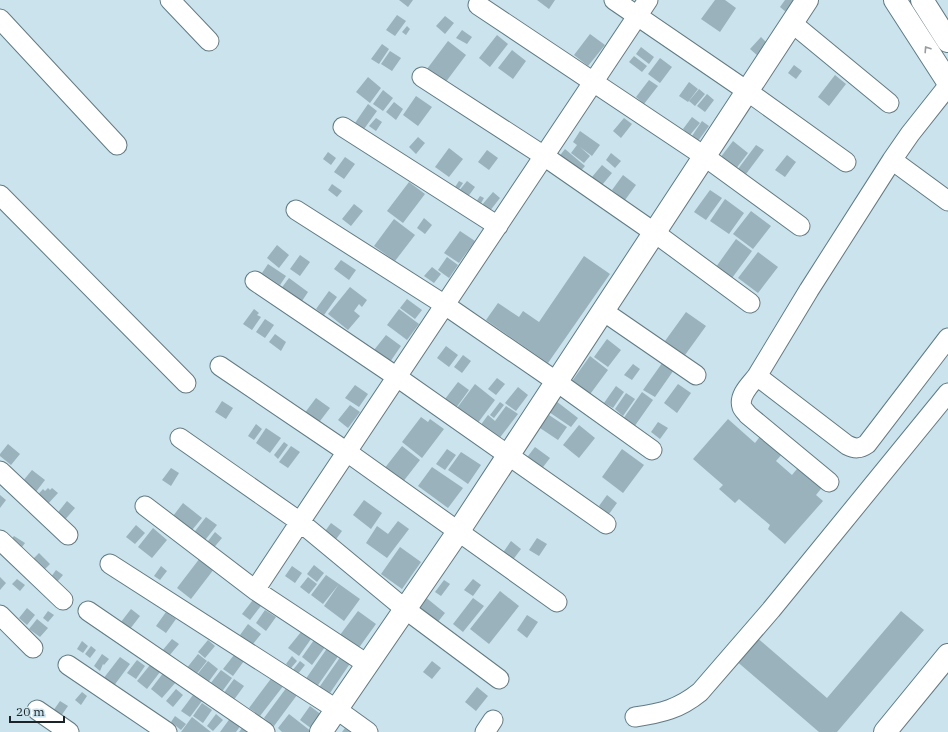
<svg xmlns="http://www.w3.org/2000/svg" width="948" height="732" viewBox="0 0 948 732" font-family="'IBM Plex Serif',serif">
<rect width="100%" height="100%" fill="#cae3ed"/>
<!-- building -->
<path fill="#99b2bb" d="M399,0H413L408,7Z
M537,0H555L549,9Z
M715,0H725L736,8L720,32L701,19Z
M785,0H796L786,12L780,7Z
M397,15L406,21L395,36L386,30Z
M445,16L454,23L445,34L436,26Z
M407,26L410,29L406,35L402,32Z
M462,30L472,37L467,44L456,38Z
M590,34L605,45L588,66L574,55Z
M497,35L508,44L490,67L479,58Z
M761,37L768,44L758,56L750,49Z
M448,41L466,55L445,83L427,69Z
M382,44L389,49L379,64L371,59Z
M641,47L654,57L649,64L636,54Z
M512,50L526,61L513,79L498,68Z
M390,51L401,58L392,71L381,64Z
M634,56L647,66L642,72L629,62Z
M660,58L672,67L660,83L648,74Z
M794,65L802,71L796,79L788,73Z
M835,75L846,84L829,106L818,97Z
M368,77L381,88L370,103L356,92Z
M649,80L658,86L644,104L636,97Z
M689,82L698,89L688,102L679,96Z
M699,89L705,94L695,106L689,101Z
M383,90L393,98L383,111L373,104Z
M707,94L714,100L705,112L697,106Z
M416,96L432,107L418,126L403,115Z
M394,102L403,109L396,120L386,112Z
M368,104L377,111L364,129L355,123Z
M692,117L700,123L690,135L683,129Z
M376,118L382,122L376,131L369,126Z
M624,118L632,124L621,138L613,131Z
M702,121L709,126L698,141L692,136Z
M580,131L600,145L592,156L580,147L590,156L584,163L571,153L577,145L573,142Z
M418,137L425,143L416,154L409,147Z
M733,141L748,153L735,170L720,158Z
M756,145L764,150L746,174L738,169Z
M449,148L463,159L449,177L435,167Z
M565,149L585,166L578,174L558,158Z
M487,150L498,158L489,170L478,162Z
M328,152L336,158L331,165L323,159Z
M611,153L621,161L615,168L606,160Z
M787,155L796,162L785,177L775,170Z
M345,157L355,164L344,179L334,172Z
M602,165L612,173L602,185L592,177Z
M623,175L636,185L625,200L612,190Z
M459,181L463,183L459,189L455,187Z
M467,181L475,187L467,198L458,192Z
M409,182L425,194L403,223L387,211Z
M332,184L342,191L337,197L328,190Z
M710,190L722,198L706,220L694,212Z
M493,192L500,198L489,212L481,206Z
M480,196L484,198L480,205L476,202Z
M725,199L744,213L729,234L710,221Z
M354,204L363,211L351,226L342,219Z
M751,211L771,226L753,249L733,234Z
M424,218L432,225L425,234L417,228Z
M394,219L415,235L395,261L374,246Z
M460,231L475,241L459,263L444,253Z
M736,239L752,251L732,278L716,267Z
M277,245L289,255L279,268L267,258Z
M758,252L778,267L758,293L738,278Z
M300,255L310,262L300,276L290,269Z
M584,256L610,274L548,363L486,320L498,303L519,317L523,311L539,322Z
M447,257L458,265L449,278L438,270Z
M341,260L356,270L349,280L334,269Z
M268,264L286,276L280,285L262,273Z
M432,267L441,274L434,283L424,276Z
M289,278L308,292L300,304L280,290Z
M350,287L367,300L362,307L359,304L354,311L360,316L348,330L328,314Z
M329,291L337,297L324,315L316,309Z
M407,299L422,310L415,319L400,308Z
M254,309L259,313L257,315L261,317L252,330L243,324Z
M399,309L419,324L407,340L387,325Z
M686,312L706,326L685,355L665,341Z
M265,319L274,325L265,338L256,332Z
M275,334L286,342L281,351L269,342Z
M386,335L401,346L390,362L374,350Z
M607,339L621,350L608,367L594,357Z
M446,346L458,355L449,367L437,358Z
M463,355L471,361L462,373L454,367Z
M590,356L608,370L588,397L570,384Z
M665,359L676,367L655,397L643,390Z
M633,364L640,369L632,380L624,375Z
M497,378L505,384L496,395L488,389Z
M458,382L469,390L456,408L445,399Z
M475,384L495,400L477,424L457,408Z
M678,384L691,393L677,413L664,403Z
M355,385L368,394L359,407L345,398Z
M616,386L624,392L613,408L604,403Z
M518,387L528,395L516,411L505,403Z
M642,392L653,400L634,427L623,419Z
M626,393L635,399L623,416L615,409Z
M316,398L330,408L317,425L304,414Z
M222,401L233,408L226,419L215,412Z
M556,401L578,418L571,427L549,412Z
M500,402L504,405L494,418L490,415Z
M350,405L360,412L348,428L338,420Z
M506,406L518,414L498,440L480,426L488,415L495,421Z
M549,415L567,427L558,440L540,428Z
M421,417L428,422L430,419L444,429L422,458L402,442Z
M728,419L755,443L762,434L784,452L776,461L792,475L801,464L824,485L816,495L823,501L785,544L768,529L770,525L739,499L735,503L719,489L723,485L693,459Z
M658,422L668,428L660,439L651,432Z
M256,424L262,429L254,440L248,436Z
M579,425L595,438L579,458L563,445Z
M266,428L281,438L270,453L256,443Z
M284,442L288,445L278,459L274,455Z
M8,444L20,454L11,465L0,456V454Z
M291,446L300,452L288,468L279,462Z
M402,446L420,460L402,483L384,469Z
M535,447L550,458L540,471L525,460Z
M447,449L456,455L445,470L436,464Z
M622,449L644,465L623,493L602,477Z
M461,452L481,465L468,484L448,470Z
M432,467L463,488L448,508L418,486Z
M171,468L179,473L171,486L162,480Z
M32,470L45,480L35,493L22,482Z
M48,488L50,490L52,488L58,493L45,507L35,498L43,489L45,491Z
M0,495L6,500L0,508Z
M607,495L617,503L609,514L599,506Z
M364,500L382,513L371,529L353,515Z
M67,501L75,508L63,522L55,516Z
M183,503L202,518L188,535L170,520Z
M206,517L217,525L202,544L192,535Z
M398,521L409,529L387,558L366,543L377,526L388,534Z
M331,523L342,531L334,542L323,534Z
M136,525L145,533L135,544L126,537Z
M153,528L167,540L152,558L138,547Z
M215,532L222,538L211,551L205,545Z
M14,536L25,543L19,551L8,543Z
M537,538L547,544L539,556L529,550Z
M511,541L521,549L512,561L502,554Z
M400,547L421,562L402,589L381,574Z
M39,553L50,564L41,573L30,562Z
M200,558L214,569L191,599L177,588Z
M314,565L324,573L317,582L307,574Z
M161,566L167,571L160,580L154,576Z
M292,566L302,573L295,583L285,576Z
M56,570L63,575L57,582L51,577Z
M326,575L339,584L323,604L311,595Z
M0,577L6,583L0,590Z
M308,577L317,584L309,594L300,587Z
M17,579L25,585L20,591L12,584Z
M473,579L481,585L473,596L464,590Z
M444,580L450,584L441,596L435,592Z
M339,584L360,599L344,621L324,606Z
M500,591L519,606L489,644L470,629Z
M256,596L264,602L250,620L242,614Z
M424,596L445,613L437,623L416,607Z
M473,598L484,606L463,632L453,624Z
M27,608L35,615L27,625L19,618Z
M131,609L140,616L130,629L121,622Z
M265,610L276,617L266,631L256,623Z
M48,611L54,615L48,622L43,618Z
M358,611L376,624L358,649L340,635Z
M901,611L924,630L837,732H819L734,659L754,635L827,698Z
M166,612L176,619L166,633L156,626Z
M527,615L538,622L527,638L517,630Z
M37,619L48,628L40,637L29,629Z
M248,624L261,634L253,644L240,635Z
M301,632L311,639L299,656L288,648Z
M172,639L179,644L169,656L162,651Z
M208,640L215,646L205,658L198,652Z
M314,640L325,647L312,665L302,657Z
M82,641L88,646L83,653L77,649Z
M91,646L96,650L90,658L85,654Z
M328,647L339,655L316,688L305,680Z
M102,654L109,659L104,665L103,664L100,671L94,666Z
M198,654L207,661L195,676L186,669Z
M234,655L244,661L233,676L223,669Z
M292,656L297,661L291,668L286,664Z
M341,656L351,662L328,696L318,689Z
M120,657L130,664L113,687L103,679Z
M137,660L145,666L136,679L127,673Z
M208,661L218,669L207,684L196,676Z
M300,661L305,665L297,675L292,671Z
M432,661L441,668L432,679L423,672Z
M150,665L160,672L147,689L137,681Z
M221,670L232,678L221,693L210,684Z
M164,672L176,682L162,698L151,689Z
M273,676L284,685L260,716L249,708Z
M234,679L244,686L233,701L223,694Z
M287,687L297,695L274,726L264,718Z
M477,687L488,696L476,711L465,702Z
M176,689L183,695L173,707L166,701Z
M82,692L87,696L81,705L75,700Z
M193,695L202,701L190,717L181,711Z
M60,701L68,706L61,716L53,711Z
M202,703L212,710L203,723L193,716Z
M310,706L323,716L312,729L300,720Z
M216,714L223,720L213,731L207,726Z
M289,714L312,732H282L278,728Z
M175,716L186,724L181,730L171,722Z
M192,717L211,732H181Z
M231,717L241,725L236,732H220Z
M242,728L247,732H239Z
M345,728L350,732H342Z"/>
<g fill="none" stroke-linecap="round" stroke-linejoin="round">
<!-- minor casing -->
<g stroke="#627a83" stroke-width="21">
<path id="minor" d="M170,0L209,41
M614,0L747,91L846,162
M478,5L704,156L800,226
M0,19L117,145
M792,23L889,103
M422,77L544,156L655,233L750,303
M948,86L910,134L892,160L809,290L757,376L847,445C855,449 860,449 867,444L948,338
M343,127L498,226
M892,160L948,201
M0,195L186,383
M296,210L445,305L557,382L652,450
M255,281L397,377L606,524
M603,311L696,375
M220,366L347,452L557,602
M757,376C751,384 738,395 742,407C743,410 747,413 748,415L829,482
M180,438L300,522L648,0
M0,471L68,535
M145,506L255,590
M0,540L63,600
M110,564L336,709L368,732
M88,611L265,732
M0,615L33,648
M367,664L255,590L300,522L405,609L499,679
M68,665L167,732
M37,710L69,732
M635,717C662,713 679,709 700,692L771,610L948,393
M485,732L493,720"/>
</g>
<!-- tertiary casing -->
<g stroke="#627a83" stroke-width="24">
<path id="tertiary" d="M321,732L458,532L807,0
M885,732L948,655"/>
</g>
<!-- secondary casing -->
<g stroke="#627a83" stroke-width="24">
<path id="secondary" d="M895,0L948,82
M922,0L948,41"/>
</g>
<!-- minor -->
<use href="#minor" stroke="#fff" stroke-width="19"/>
<!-- tertiary -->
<use href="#tertiary" stroke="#fff" stroke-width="22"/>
<!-- secondary -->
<use href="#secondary" stroke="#fff" stroke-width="22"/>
</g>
<!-- one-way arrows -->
<defs><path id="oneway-chevron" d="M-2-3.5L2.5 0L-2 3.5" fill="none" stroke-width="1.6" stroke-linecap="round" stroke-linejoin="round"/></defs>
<use stroke="#989c9e" href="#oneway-chevron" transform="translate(927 49) rotate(-123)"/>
<!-- scale -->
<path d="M10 716v6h54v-6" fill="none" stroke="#1a2327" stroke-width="2"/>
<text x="16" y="716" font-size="12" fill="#1a2327" stroke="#cae3ed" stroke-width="3" paint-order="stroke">20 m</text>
</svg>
